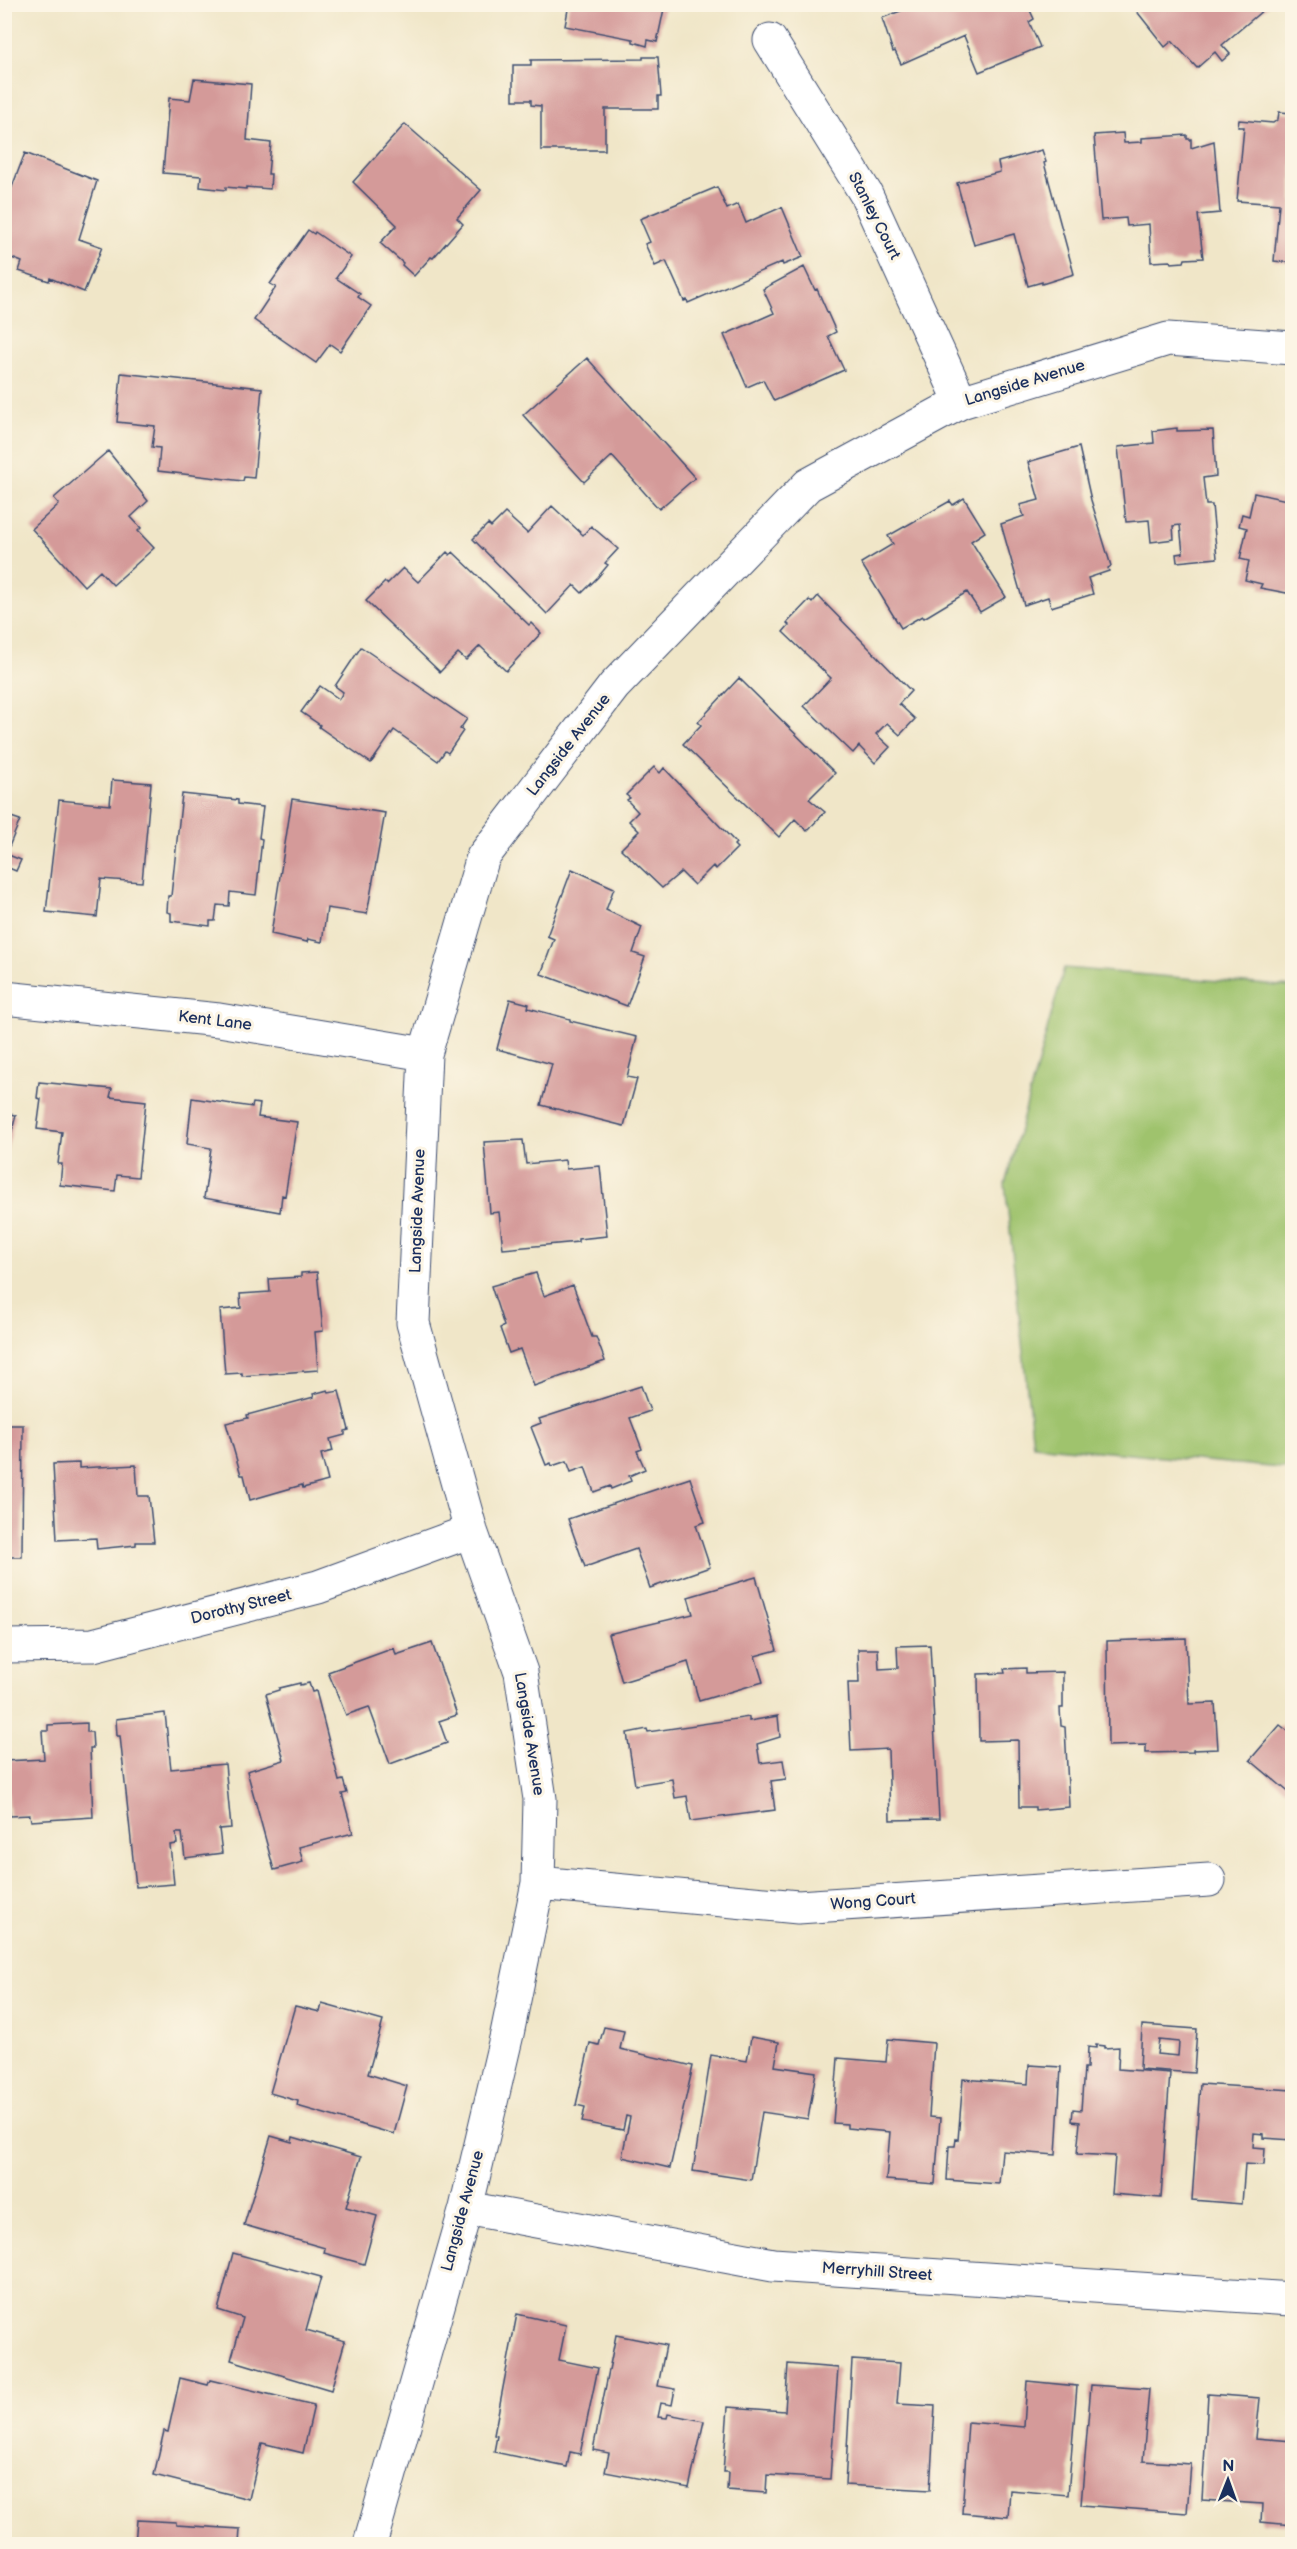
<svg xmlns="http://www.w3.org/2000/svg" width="1297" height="2549" viewBox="0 0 1297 2549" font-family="'Balsamiq Sans',sans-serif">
<rect width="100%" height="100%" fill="#fcf5e5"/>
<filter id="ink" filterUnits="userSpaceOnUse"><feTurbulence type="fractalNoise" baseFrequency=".0167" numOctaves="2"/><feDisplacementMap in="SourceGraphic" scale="12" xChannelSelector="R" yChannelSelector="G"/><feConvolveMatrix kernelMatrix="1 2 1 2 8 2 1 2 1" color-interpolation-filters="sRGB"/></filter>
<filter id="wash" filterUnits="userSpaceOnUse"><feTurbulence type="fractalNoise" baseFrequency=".008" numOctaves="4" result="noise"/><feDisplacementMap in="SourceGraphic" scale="24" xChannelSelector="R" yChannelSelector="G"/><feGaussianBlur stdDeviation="1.35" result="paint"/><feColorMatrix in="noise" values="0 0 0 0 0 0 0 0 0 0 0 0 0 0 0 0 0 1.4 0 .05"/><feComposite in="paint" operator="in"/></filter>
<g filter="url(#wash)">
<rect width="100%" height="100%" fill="#f0e6c8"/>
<!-- green -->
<path fill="#9fc36d" stroke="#5d7966" stroke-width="1.5" d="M1064,968L1292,987V1469L1033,1445L1005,1184Z"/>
<g id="blocks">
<!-- building -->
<path fill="#d49a99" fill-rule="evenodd" d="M569,4H665L657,42L648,40L647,46L633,42V39L565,26Z
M919,4H1027L1034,19L1029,22L1040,47L979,72L964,36L901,64L895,51L893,52L882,18Z
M1131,4H1270L1222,45L1230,54L1222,61L1215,52L1197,68L1172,41L1165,47Z
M643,57H658L661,96H658V109H605V150H541V106L531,105V100H513V65H531V60L643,59Z
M194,79L251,84L247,140L271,143L268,174H271L270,189L246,187V189L226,187V190L200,187L201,176L163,173L169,98L190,100Z
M1279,112L1292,113V263L1274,261L1279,204L1237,201L1244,127H1238L1239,120L1273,123L1278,119Z
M405,124L481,190L457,218L463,224L433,258L431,257L414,276L402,265L403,263L380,243L397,225L353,182Z
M1123,133L1124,143L1142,142V138L1187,135V139H1191V148L1214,141L1220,213L1198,215L1203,258L1185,259L1184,262L1171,263L1170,261L1151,262L1149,224L1127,226L1126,218L1101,220L1094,135Z
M1042,150L1046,162L1044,163L1074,274L1042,284V282L1028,286L1014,234L974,245L957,183L1000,172L998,162Z
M25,153L97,181L79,239L102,247L84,292L50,278L49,281L19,271L22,262L4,255V208Z
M717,187L727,209L738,204L746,223L782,207L803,257L783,265L782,262L688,303L687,300L684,301L666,261L655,266L645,244L650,242L640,219Z
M308,230L314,234L315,232L351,257L336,278L360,294L358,297L371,306L340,351L330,344L316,363L254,320L276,287L270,284Z
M804,267L815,290L817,289L836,332L828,336L844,370L774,401L763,380L747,387L724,335L774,313L763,289Z
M587,358L695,478L659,509L612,456L584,482L523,415Z
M121,373L262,388L254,478L244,477L243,481L158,471L160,448L152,447L155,426L117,422Z
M1177,428V431L1213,430L1216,476L1203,478L1206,505H1212L1217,558L1177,562L1176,554L1183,553L1180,525L1173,526L1174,539L1151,542L1149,520L1126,522L1118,447L1154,443L1153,431Z
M1079,447L1091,500L1111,566L1108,568L1109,571L1088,578L1093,594L1051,607L1048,597L1024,605L1001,524L1024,516L1020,505L1039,500L1028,462Z
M108,451L148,501L131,517L141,528L138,531L154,548L113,585L100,571L84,586L32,529L59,504L54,498Z
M1254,493L1292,501V594L1260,588L1262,584L1245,580L1249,561L1240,559L1247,528L1239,526L1242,514L1249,516Z
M964,498L985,532L971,541L1006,597L980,612L967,592L924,618L922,616L901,628L861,563L893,544L888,536L950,501L953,505Z
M552,506L583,535L591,526L618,549L605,563L608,565L598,577L582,593L574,585L547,614L473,539L488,524L491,527L505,513L527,533Z
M447,552L450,555L453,552L529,625L531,623L541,633L506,671L480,646L466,660L458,653L440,672L366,601L385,582L387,584L403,568L418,582Z
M818,596L911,691L899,704L915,719L900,735L887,723L876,734L890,747L875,763L859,746L853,753L804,706L831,678L783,632L789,625L787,623L809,600L812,603Z
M361,647L467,719L460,729L463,731L448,753L445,751L438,761L394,730L371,763L319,727L320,725L301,712L320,686L339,699L343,692L335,686Z
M739,678L835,773L809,799L825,812L807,831L795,819L779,837L683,744L701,725L698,722Z
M654,767L660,773L664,768L736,843L734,845L737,848L716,869L713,866L694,885L681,872L662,888L621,849L639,831L629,821L638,812L627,800L630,798L626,795Z
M112,780L151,783L142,882L101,879L97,917L46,912L59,800L110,805Z
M182,794L238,800V804L263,807L259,838L262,839L256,895L230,892L229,906L217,905L215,921H210V926L171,921V913L167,912L168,896H171Z
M292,799L385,813L367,914L327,908L322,942L308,939L307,942L271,934Z
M5,815L20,820L6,854L21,860L16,871L4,866Z
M572,869L614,888L606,910L642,927L633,953L645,957L627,1006L541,974L554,939L547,936Z
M510,999L529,1004L528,1008L570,1019V1021L637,1037L627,1077L637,1079L624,1126L541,1105L552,1064L497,1049Z
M39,1082L112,1089L110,1097L146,1101L138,1177L117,1175L115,1191L60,1185L62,1164H58L62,1132L37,1129L41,1099L37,1098Z
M192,1098L252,1107L253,1103L260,1104L258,1117L297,1122L285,1196L282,1195L280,1212L204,1198L211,1148L187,1144Z
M4,1113L16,1115L6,1154H4Z
M523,1140L526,1164L565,1160L566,1169L600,1166L607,1236L578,1239V1242L503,1249L499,1212L490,1213L484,1142Z
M317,1272L323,1331L315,1332L318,1370L242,1376V1373L225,1374L220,1310L241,1308L240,1294L270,1292L269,1279L301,1277V1273Z
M536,1273L544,1296L573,1285L592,1337H596L605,1361L534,1386L520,1349L509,1353L500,1328L504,1326L491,1286Z
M641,1386L650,1411L630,1418L642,1449L637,1451L645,1469L629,1476L631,1481L611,1489L610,1486L594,1492L585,1467L571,1472L567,1461L552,1466L551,1463L546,1465L531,1427L541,1423L539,1419Z
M328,1390L329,1393L339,1391L349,1430L345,1431V1435L330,1439L333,1451L321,1454L328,1481L303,1488L302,1485L250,1500L244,1475H241L226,1423L248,1418L247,1415L314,1397L313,1394Z
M4,1425H23L22,1557H4Z
M79,1463V1468L136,1465L138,1496H149L154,1542H136V1545L97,1549L96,1538L57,1540L53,1464Z
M690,1478L705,1522L696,1525L710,1567L650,1588L636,1549L585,1567L568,1519Z
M756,1577L777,1650L755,1656L763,1682L699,1701L688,1662L622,1682L608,1634L693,1614L688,1597Z
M1186,1638L1189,1704L1215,1703L1218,1749L1193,1750V1752L1146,1753V1745L1108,1746L1107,1641Z
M432,1643L457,1715L439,1721L447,1743L390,1764L369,1707L346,1715L328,1672L394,1648L396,1655Z
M930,1645L939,1819L890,1820L888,1749L851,1751L848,1683H859L858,1649H878L879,1669L898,1668L897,1646Z
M1026,1668V1673L1063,1672V1708H1060L1061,1726L1065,1727L1069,1807L1035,1810V1807H1019L1018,1740L979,1741L978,1674L1005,1673L1004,1669Z
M300,1683V1685L309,1683L312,1692L316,1691L339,1781L343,1780L347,1793L342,1794L353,1833L299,1847L303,1862L274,1870L247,1771L284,1760L266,1694L279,1690V1688Z
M165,1713L171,1769L225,1764L231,1828L219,1829L222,1853L185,1858L182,1833H176L177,1844L170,1845L174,1884L136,1887L120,1736H117L116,1719Z
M778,1716L780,1737L757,1744L760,1763L783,1760L786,1779L771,1781L775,1810L691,1821L687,1796L675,1798L672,1779L635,1785L627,1733L647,1729L648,1732L749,1717V1721Z
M87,1723V1732H92L93,1748H90L93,1817L31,1821L30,1815L10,1816L5,1761L44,1759L42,1731H48V1725Z
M1280,1725L1292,1734V1795L1250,1760Z
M322,2004L383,2021L368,2074L407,2086L394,2134L297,2106L298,2101L270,2093L295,2006L320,2012Z
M1142,2025L1197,2029L1194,2073L1140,2069ZM1159,2040L1179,2042L1178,2056L1157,2054Z
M604,2027L624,2031L620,2049L693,2066L670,2168L622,2157L630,2117L626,2116L623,2130L582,2122L585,2107L576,2105L590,2043L599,2045Z
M751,2037L779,2042L775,2066L816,2072L808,2119L762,2112L751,2180L693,2171L711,2055L747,2061Z
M888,2039L934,2043L929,2117L940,2118L935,2184L886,2180L890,2132L847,2128V2124L833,2123L838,2058L886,2062Z
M1096,2045L1104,2046V2048L1119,2047L1118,2069L1170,2073L1161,2198L1112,2194L1115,2156L1077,2154L1080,2122L1072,2121L1073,2109L1081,2110L1084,2068H1087L1088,2047L1096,2048Z
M1029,2065L1061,2067L1056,2155L1002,2151L999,2184L947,2180L949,2146H955L956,2139L958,2140L963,2079L1028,2084Z
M1200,2084L1292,2090V2140L1264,2138V2134L1254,2133L1253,2147L1265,2148L1264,2165L1245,2164L1242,2204L1192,2200Z
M271,2136L292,2142L293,2137L361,2157L346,2207L377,2216L364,2264L324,2253L325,2248L244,2225Z
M233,2253L321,2277L306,2330L345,2341L331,2390L231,2360L243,2318L218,2310Z
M517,2314L566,2325L559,2360L598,2368L580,2454L570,2452L567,2467L494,2452L497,2436L494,2435Z
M616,2335L666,2345L658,2386L675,2389L672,2405L661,2403L658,2417L667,2418L668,2414L704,2421L689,2488L605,2472L609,2453L593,2450Z
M852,2360L900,2363L897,2404L935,2406L930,2490L845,2485Z
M788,2364L838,2368L830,2479L767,2475L766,2493L727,2490L728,2472H723L728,2407L785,2411Z
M180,2378L208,2385L210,2380L314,2405L303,2453L262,2443L249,2499L154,2475L164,2431L168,2432Z
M1027,2381L1077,2386L1068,2495L1010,2490L1008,2517L962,2513L968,2422L1024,2427Z
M1091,2385L1149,2389L1143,2461L1191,2464L1187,2513L1081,2505Z
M1208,2394L1260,2398L1256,2438L1292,2441V2525L1261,2522L1262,2504L1202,2500Z
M137,2520L176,2522V2525L240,2529L239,2544H135Z
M444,2540L525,2543V2544H444Z"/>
</g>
</g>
<g filter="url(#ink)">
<use href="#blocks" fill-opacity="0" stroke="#3b4a6e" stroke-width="1.5"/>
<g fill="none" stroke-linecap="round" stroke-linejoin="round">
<!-- minor casing -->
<g stroke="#3b4a6e" stroke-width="35">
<path id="minor" d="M770,40L866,194L961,402
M4,998L219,1020L425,1054
M4,1646L93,1645L318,1587L471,1531
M538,1883L798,1907L1209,1880
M466,2208L773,2265L1292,2299
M370,2544L466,2208L507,2034L538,1883L540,1799L521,1672L471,1531L413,1323L425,1054L483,857L614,686L808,485L961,402L1168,339L1292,348"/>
</g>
<!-- minor -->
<use href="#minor" stroke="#fff" stroke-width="33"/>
</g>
</g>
<g text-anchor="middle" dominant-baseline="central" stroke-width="6" stroke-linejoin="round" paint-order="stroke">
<!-- street labels -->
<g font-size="16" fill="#1b2f5e" stroke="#fcf5e5">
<text transform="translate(874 216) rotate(63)">Stanley Court</text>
<text transform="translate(1025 383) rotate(-17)">Langside Avenue</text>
<text transform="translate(569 745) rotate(-52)">Langside Avenue</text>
<text transform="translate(215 1021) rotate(7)">Kent Lane</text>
<text transform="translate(418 1211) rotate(-88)">Langside Avenue</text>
<text transform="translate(241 1607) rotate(-14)">Dorothy Street</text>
<text transform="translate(529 1734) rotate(81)">Langside Avenue</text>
<text transform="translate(873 1902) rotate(-4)">Wong Court</text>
<text transform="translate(463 2211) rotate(-75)">Langside Avenue</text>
<text transform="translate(877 2272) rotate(4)">Merryhill Street</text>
</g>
</g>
<!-- margin -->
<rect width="1297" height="2549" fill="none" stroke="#fcf5e5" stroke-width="24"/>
<!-- north arrow -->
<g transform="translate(1228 2480) rotate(1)" stroke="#fcf5e5" stroke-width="4.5" paint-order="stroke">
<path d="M0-4.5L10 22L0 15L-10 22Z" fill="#1b2f5e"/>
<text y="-9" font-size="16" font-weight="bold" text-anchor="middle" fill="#1b2f5e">N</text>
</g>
</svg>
